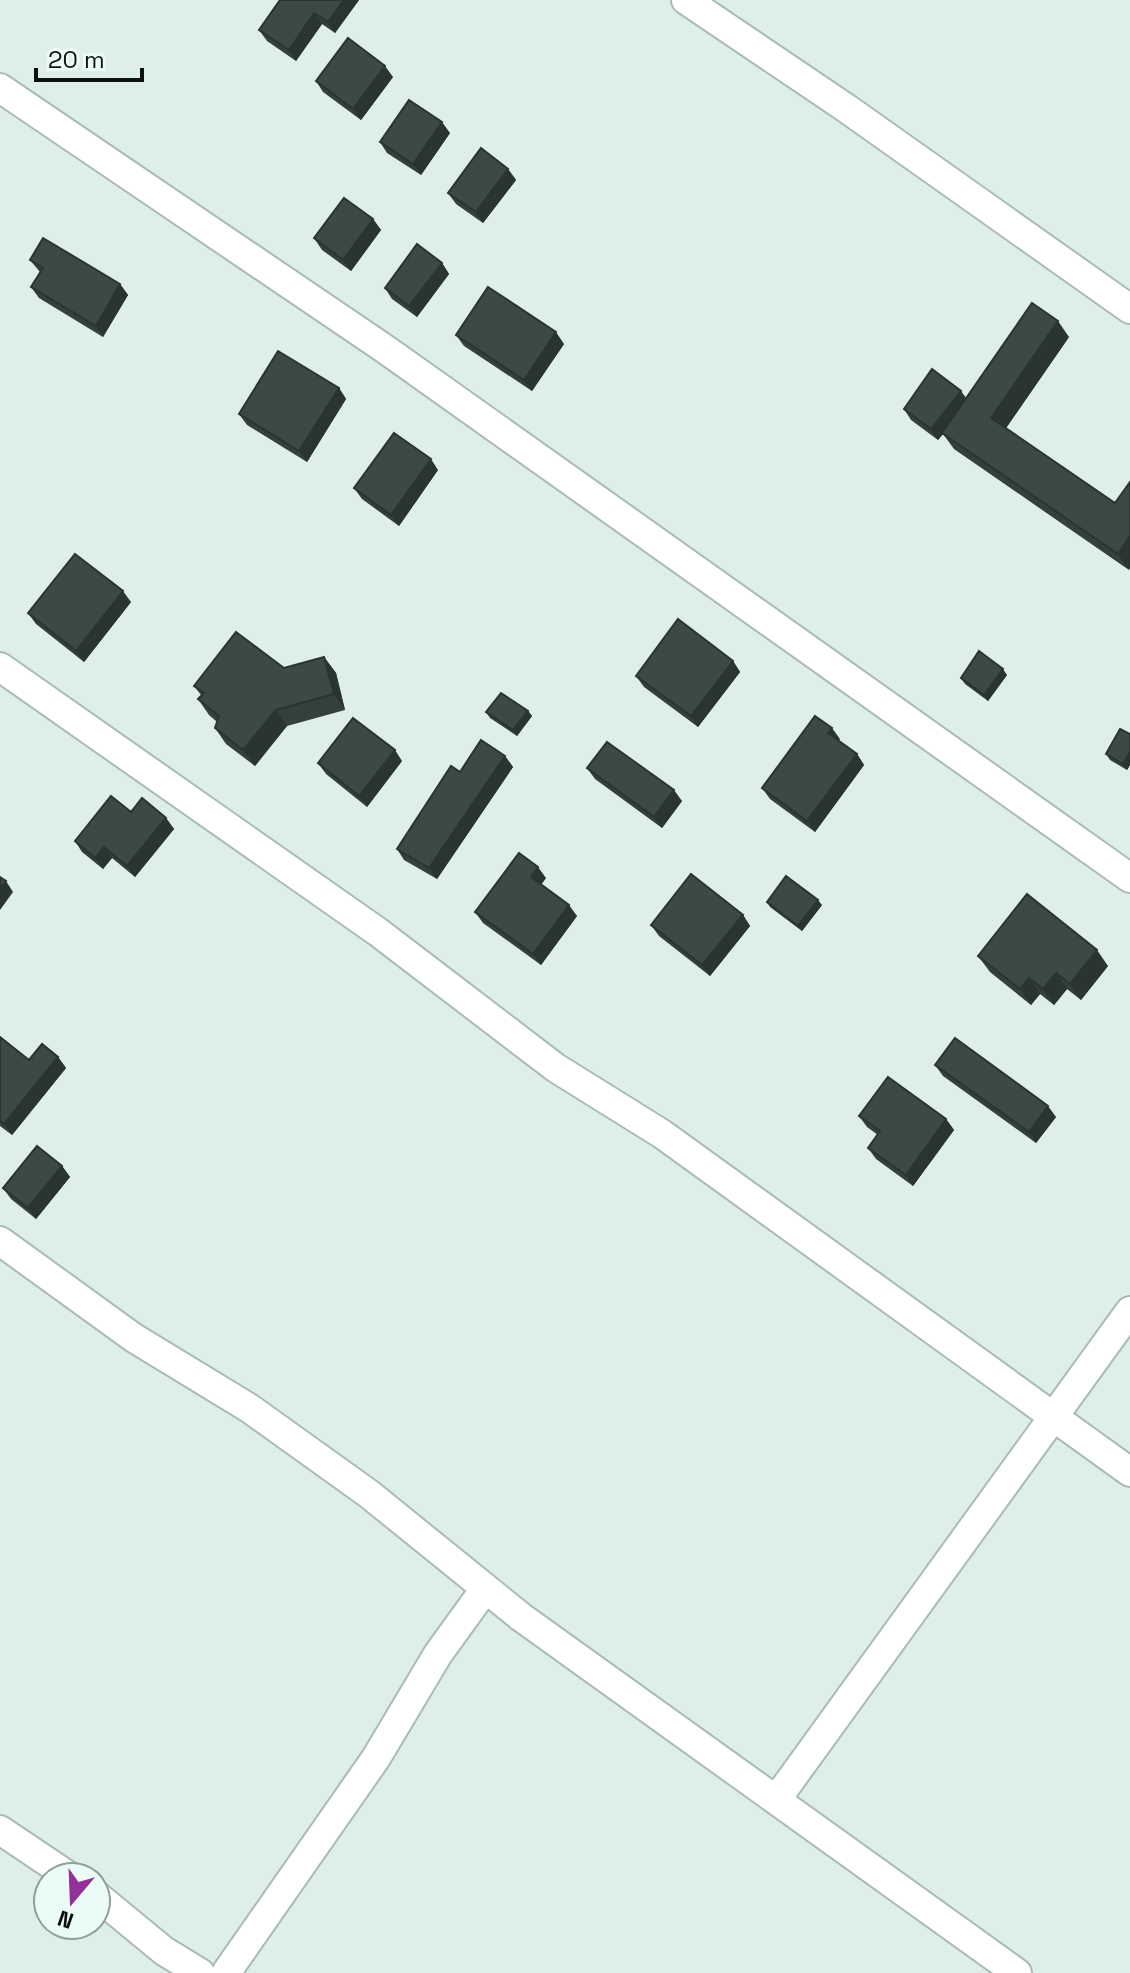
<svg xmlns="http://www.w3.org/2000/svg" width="1130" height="1973" viewBox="0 0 1130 1973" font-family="'Space Grotesk',sans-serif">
<rect width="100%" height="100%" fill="#deefe9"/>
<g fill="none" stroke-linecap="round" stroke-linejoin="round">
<!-- street casing -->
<g stroke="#aabab5" stroke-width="32">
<path id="street" d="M686,0L846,108L1130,309
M0,88L385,349L1130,878
M0,667L378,932L556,1068L662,1134L1130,1472
M0,1241L134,1338L249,1408L369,1494L521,1617L1017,1973
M776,1800L1130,1311
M0,1830L70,1877
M96,1895L164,1951L200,1973
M226,1973L376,1758L438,1654L485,1589"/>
</g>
<!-- street -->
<use href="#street" stroke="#fff" stroke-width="28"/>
</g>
<!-- wall -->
<path fill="#34403b" d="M359,0L335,33L322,24L296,61L267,41L259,30Z
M393,77L361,120L323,92L316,81Z
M450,133L421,175L387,153L380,142Z
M508,169L516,180L483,223L456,204L448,193Z
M373,219L381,230L351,271L322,250L314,238Z
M30,260L120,284L128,295L103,337L39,298L31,287L40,272Z
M442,263L449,274L417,317L392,299L385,288Z
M456,335L564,344L532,391L464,346Z
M1069,337L1006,428L1115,503L1130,482L1129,570L954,449L943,434L938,440L911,420L904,409L966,398Z
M339,388L346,399L307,462L247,425L239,414Z
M438,470L399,526L362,499L354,488Z
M131,602L84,662L36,624L28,613Z
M324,657L336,673L345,710L287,726L255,766L226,744L215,728L217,722L209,715L198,699L201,695L194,686L284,668Z
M733,661L740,672L698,727L644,687L636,676Z
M1007,675L988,701L965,684L961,678Z
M528,711L532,716L517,736L490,718L486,712Z
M1130,734V765L1127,770L1110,760L1106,754Z
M840,739L838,741L857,754L864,765L815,832L770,799L762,788Z
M505,756L513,767L437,879L404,860L397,849Z
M402,761L367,807L326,774L318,763Z
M587,768L682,801L662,828L595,779Z
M131,812L166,818L174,829L135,877L112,858L103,869L82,852L75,841Z
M546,878L541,885L577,916L541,965L483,923L475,912Z
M767,902L822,905L802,931L770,907Z
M743,915L750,926L710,976L659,936L651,925Z
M978,956L1108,966L1081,1000L1067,989L1054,1005L1040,994L1031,1005L990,972Z
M0,1037L29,1060L58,1057L66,1068L12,1135L0,1126Z
M935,1065L1056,1117L1036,1143L943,1076Z
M859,1116L946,1119L954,1130L913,1186L876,1159L868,1148L878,1135L867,1127Z
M62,1166L70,1177L36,1219L11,1199L3,1188Z"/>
<!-- shaded-wall -->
<path fill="#2a3430" d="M344,0H359L335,33L328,22Z
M314,13L322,24L296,61L289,50Z
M385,66L393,77L361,120L353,109Z
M442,122L450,133L421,175L413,164Z
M508,169L516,180L483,223L476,212Z
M373,219L381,230L351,271L343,260Z
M442,263L449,274L417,317L409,306Z
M120,284L128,295L103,337L96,326Z
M1058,321L1069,337L1002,434L991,418Z
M556,332L564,344L532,391L524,380Z
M339,388L346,399L307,462L299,451Z
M961,391L969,402L938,440L931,429Z
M431,459L438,470L399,526L391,515Z
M1130,536V568L1129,570L1118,554Z
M123,591L131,602L84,662L76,651Z
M324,657L336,673L345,710L334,694Z
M733,661L740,672L698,727L691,716Z
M1003,669L1007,675L988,701L984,695Z
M276,710L287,726L255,766L243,750Z
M528,711L532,716L517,736L513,730Z
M832,728L840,739L836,744L828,733Z
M395,750L402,761L367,807L359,796Z
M1130,752V765L1127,770L1123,764Z
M857,754L864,765L815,832L807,821Z
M505,756L513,767L437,879L429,868Z
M674,790L682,801L662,828L654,817Z
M166,818L174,829L135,877L127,866Z
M104,847L112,858L103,869L95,858Z
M538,867L546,878L538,888L531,877Z
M6,881L13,892L0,910V889Z
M818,900L822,905L802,931L798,926Z
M569,905L577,916L541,965L533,954Z
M743,915L750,926L710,976L702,965Z
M1097,950L1108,966L1081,1000L1070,984Z
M1056,973L1067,989L1054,1005L1043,989Z
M1029,978L1040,994L1031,1005L1020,989Z
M58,1057L66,1068L12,1135L4,1124Z
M1048,1106L1056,1117L1036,1143L1029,1132Z
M946,1119L954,1130L913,1186L906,1175Z
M62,1166L70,1177L36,1219L28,1208Z"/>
<!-- building -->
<path fill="#3c4a45" stroke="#2a3430" stroke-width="2" d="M280,0H344L328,22L314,13L289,50L259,30Z
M348,38L385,66L353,109L316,81Z
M409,100L442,122L413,164L380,142Z
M481,148L508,169L476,212L448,193Z
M344,198L373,219L343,260L314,238Z
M43,238L120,284L96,326L31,287L43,268L30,260Z
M417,244L442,263L409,306L385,288Z
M488,287L556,332L524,380L456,335Z
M1032,303L1058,321L991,418L1115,503L1130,482V536L1118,554L942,433Z
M278,351L339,388L299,451L239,414Z
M932,369L961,391L931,429L904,409Z
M394,433L431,459L391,515L354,488Z
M75,554L123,591L76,651L28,613Z
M678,619L733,661L691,716L636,676Z
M236,632L284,668L324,657L334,694L276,710L243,750L215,728L219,716L198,699L204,693L194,686Z
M979,651L1003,669L984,695L961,678Z
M501,693L528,711L513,730L486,712Z
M815,716L832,728L828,733L857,754L807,821L762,788Z
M353,718L395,750L359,796L318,763Z
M1120,729L1130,734V752L1123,764L1106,754Z
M481,740L505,756L429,868L397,849L451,766L460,772Z
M607,742L674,790L654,817L587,768Z
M111,796L131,812L142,798L166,818L127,866L104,847L95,858L75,841Z
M519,853L538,867L531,877L569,905L533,954L475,912Z
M691,874L743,915L702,965L651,925Z
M786,876L818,900L798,926L767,902Z
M0,877L6,881L0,889Z
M1027,894L1097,950L1070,984L1056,973L1043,989L1029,978L1020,989L978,956Z
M0,1037L29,1060L42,1044L58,1057L4,1124L0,1121Z
M955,1038L1048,1106L1029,1132L935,1065Z
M888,1077L946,1119L906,1175L868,1148L880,1131L859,1116Z
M37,1146L62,1166L28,1208L3,1188Z"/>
<!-- north arrow -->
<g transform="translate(72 1901) rotate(199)"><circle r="38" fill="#ebfcf7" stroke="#929e9b" stroke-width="2"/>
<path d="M0-6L14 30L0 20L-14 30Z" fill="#913199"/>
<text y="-12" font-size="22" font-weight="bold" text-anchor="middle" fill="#0c1210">N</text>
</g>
<!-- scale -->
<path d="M36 68v12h106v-12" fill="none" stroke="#0c1210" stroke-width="4"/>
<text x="48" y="68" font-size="24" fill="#0c1210" stroke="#ebfcf7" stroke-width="6" paint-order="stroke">20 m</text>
</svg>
